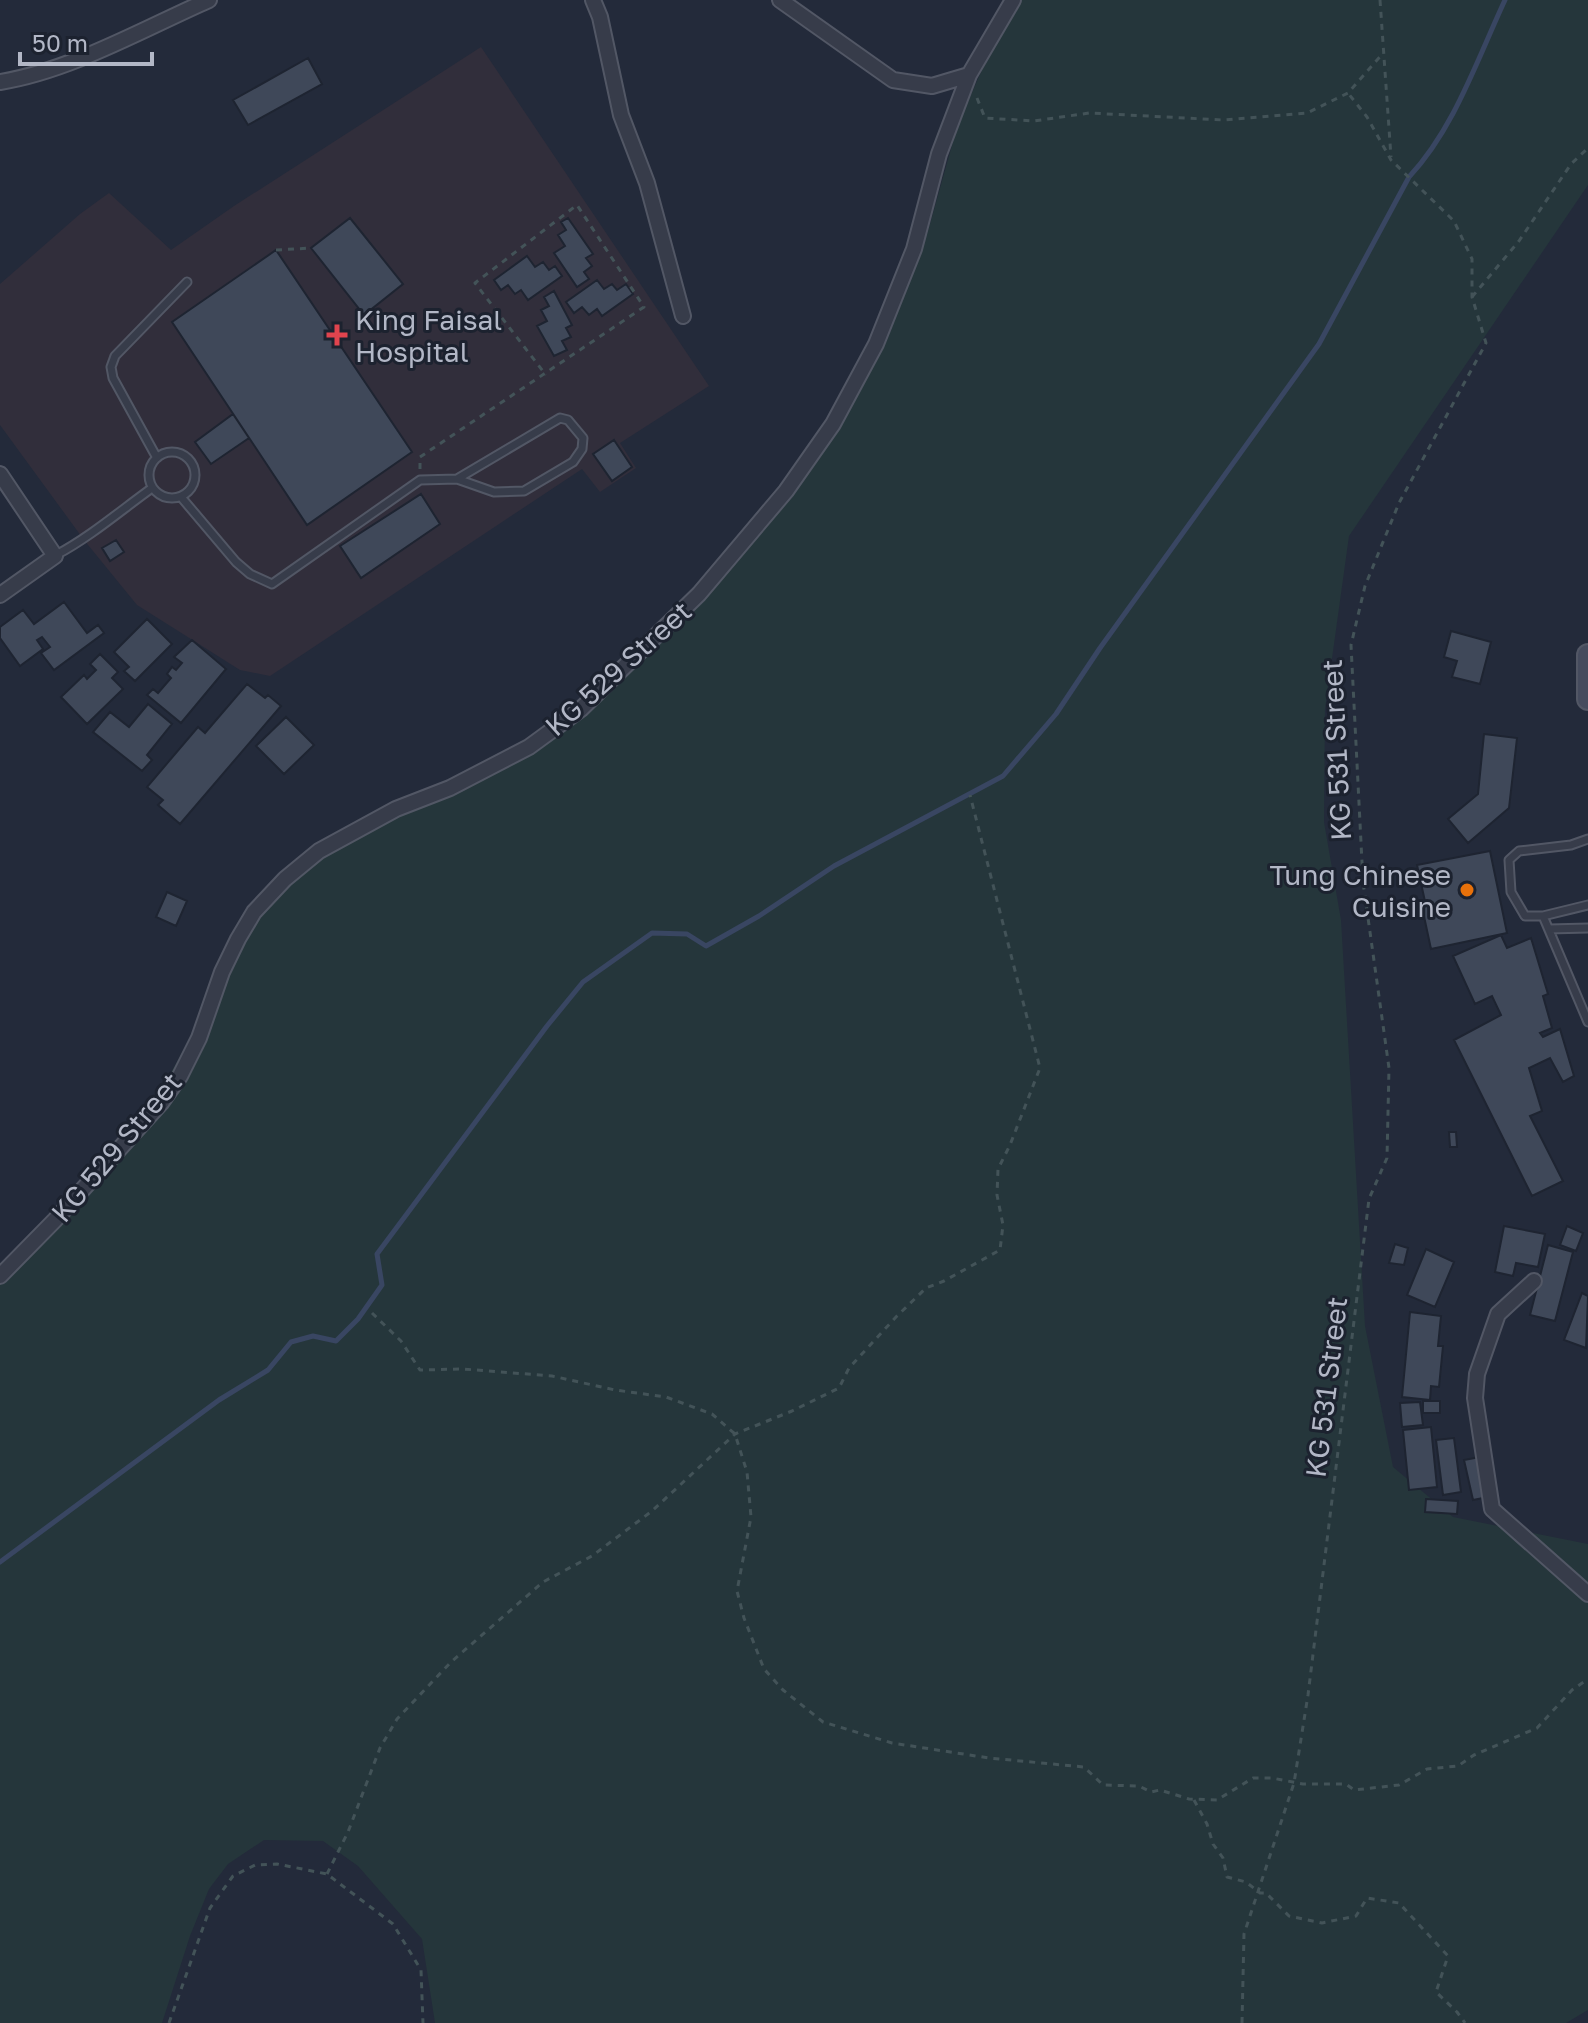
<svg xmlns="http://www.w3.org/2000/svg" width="1588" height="2023" viewBox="0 0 1588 2023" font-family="'Golos Text',sans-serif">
<rect width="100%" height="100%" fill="#232a3a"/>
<!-- medical -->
<path fill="#312e3b" d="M481,47L709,386L620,443L636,468L600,492L582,469L270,676L240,670L137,605L84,540L0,425V284L80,214L109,193L171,250L234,206Z"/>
<!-- green -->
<path fill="#25363b" d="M1013,0H1588V185L1349,536L1325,709L1324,822L1341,920L1365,1326L1393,1467L1453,1517L1588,1544V2010L1566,2023H435L422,1939L358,1866L323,1841L264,1840L228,1864L209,1889L190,1936L162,2023H0V1269L65,1203L165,1083L266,903L346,838L523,744L615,678L707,596L810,471L887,340L928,231L958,124Z"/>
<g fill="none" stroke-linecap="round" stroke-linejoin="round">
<!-- stream -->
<path stroke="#394662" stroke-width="5" d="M0,1562L219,1400L268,1370L291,1342L313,1336L336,1341L358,1319L382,1285L377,1254L547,1026L583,982L652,933L687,934L706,946L759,916L834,866L1003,776L1056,714L1100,648L1319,344L1409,177C1454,129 1477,60 1505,0"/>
</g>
<!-- building -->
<path fill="#3f4859" stroke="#1e2431" stroke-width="2" d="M308,58L322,84L248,125L233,100Z
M350,218L403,284L364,315L311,248Z
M568,218L593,254L586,258L592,266L584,272L589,279L577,287L554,253L565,246L558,235L566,230L561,222Z
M276,250L412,452L307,525L172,322Z
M527,256L535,267L543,262L549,270L555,266L562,276L528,300L521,290L515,294L508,285L501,290L494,280Z
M597,280L604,289L612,284L617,290L626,284L633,294L602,316L597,309L589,315L582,307L574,313L566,302Z
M554,291L572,325L566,328L571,337L562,341L567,350L554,356L537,326L547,321L541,310L549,306L544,297Z
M233,414L249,438L211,464L195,442Z
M614,440L632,467L612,481L593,454Z
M421,494L440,524L361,578L340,546Z
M116,540L124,552L110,561L102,548Z
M64,602L87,633L98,625L104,633L54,670L41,653L50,647L42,637L37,640L43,649L20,666L0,638V627L23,610L34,624Z
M147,619L172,644L135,681L124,671L129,667L114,652Z
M1451,631L1491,642L1480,684L1452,677L1457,661L1444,657Z
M192,640L226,669L181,723L147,695L153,689L158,693L171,678L167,674L172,667L176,670L182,663L174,657Z
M100,654L118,672L112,678L123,689L87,724L61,697L84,675L87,679L96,670L90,664Z
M247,684L265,698L268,695L281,706L180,824L158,805L163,800L147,787L198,727L205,733Z
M148,704L172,724L147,755L152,760L142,771L93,732L110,712L129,727Z
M286,717L314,745L284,774L256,746Z
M1484,734L1517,738L1509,808L1468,843L1448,819L1478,794Z
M1490,851L1507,933L1431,949L1422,907L1426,906L1417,865Z
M167,892L187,901L176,926L156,917Z
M1501,935L1507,948L1531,938L1548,994L1543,996L1552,1028L1540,1033L1543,1037L1560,1029L1574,1076L1563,1082L1550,1058L1529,1068L1542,1111L1530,1116L1563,1181L1532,1196L1454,1040L1501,1015L1492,996L1475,1004L1453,956Z
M1449,1132H1456L1457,1147H1450Z
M1504,1226L1545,1234L1538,1267L1516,1263L1513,1276L1495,1272Z
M1567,1226L1583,1233L1576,1251L1560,1245Z
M1395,1244L1408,1248L1404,1265L1389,1263Z
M1548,1245L1573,1252L1555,1321L1530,1315Z
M1426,1249L1454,1262L1435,1307L1407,1295Z
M1582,1293L1588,1296L1586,1348L1564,1340Z
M1410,1312L1441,1316L1438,1346H1443L1439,1387L1431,1386L1430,1400L1402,1397Z
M1423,1401H1440V1413H1423Z
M1420,1402L1423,1425L1402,1427L1400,1403Z
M1431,1427L1437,1487L1409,1490L1403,1430Z
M1454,1438L1461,1492L1443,1495L1436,1440Z
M1480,1457L1488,1497L1473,1500L1464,1460Z
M1426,1499L1458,1501L1457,1514L1425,1512Z"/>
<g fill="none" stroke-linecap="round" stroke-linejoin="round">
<!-- lane casing -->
<g stroke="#525765" stroke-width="11">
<path id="lane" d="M149 475a23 23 0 1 1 46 0a23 23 0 1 1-46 0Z
M157,458L113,378L111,367L115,356L187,282
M181,497L236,562L250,574L272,584L420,480L457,479L494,492L524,491L573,462L582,449L583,438L568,420L560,418L457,479
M56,555C90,537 120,511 152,488
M1588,839L1571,845L1519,851L1509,860L1511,892L1525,916H1543L1588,905
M1543,916L1588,1022
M1549,929L1588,928"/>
</g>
<!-- street casing -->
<g stroke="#525765" stroke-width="18">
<path id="street" d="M593,0L600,17L621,115L647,183L683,316
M780,0L893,80L932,86L969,75
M0,82C70,71 143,29 209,0
M0,474L55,556L0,595
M0,1276L55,1220L161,1103L180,1076L199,1038L222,972L238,939L254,912L285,879L319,851L396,809L450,788L529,747L581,709L699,594L786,491L833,424L876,344L914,249L939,154L969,75L1013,0
M1534,1281L1498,1314L1477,1374L1475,1398L1492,1509L1588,1594"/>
</g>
<!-- secondary casing -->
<g stroke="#525765" stroke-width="24">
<path id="secondary" d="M1588,655V699"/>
</g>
<!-- path -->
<path stroke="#435358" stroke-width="3" stroke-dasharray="6 6" stroke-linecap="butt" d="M1380,0L1391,157
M977,98L985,118L1034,121L1089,113L1223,120L1307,113L1348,93L1384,52
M276,250L311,248
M1472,297L1519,241L1571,164L1588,148
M420,469V457L644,307L577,205L475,283L546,375
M372,1313L401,1341L420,1370L463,1369L552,1376L615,1390L666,1397L712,1414L735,1434L747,1472L751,1517L737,1591L744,1618L764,1669L783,1690L823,1722L892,1743L989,1758L1084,1767L1103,1785L1139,1786L1151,1792L1160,1790L1189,1799L1217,1800L1253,1778H1272L1303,1784H1346L1354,1790L1399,1785L1427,1769L1458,1766L1474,1755L1537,1728L1572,1690L1588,1679
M1194,1800L1207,1824L1213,1844L1223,1858L1227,1877L1246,1882L1260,1893H1266L1289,1916L1322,1923L1356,1916L1367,1898L1399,1903L1448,1956L1436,1992L1457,2012L1465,2023
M327,1874L348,1832L380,1748L397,1719L451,1662L543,1582L592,1556L652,1511L735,1434L792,1411L839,1388L849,1368L896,1317L926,1288L944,1281L1000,1250L1003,1225L997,1195L998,1169L1010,1145L1040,1068L970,795
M169,2023L210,1908L233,1876L255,1865L277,1864L327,1874L393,1924L421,1970L423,2023
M1242,2023L1244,1934L1294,1783L1308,1695L1369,1199L1387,1158L1389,1068L1363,882L1351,645L1365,586L1399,503L1486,343L1472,297V259L1454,221L1391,160L1367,117L1348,93"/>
<!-- lane -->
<use href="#lane" stroke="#373c4a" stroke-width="7"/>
<!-- street -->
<use href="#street" stroke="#373c4a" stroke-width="14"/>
<!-- secondary -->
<use href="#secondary" stroke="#454b5d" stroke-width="20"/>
</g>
<!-- markers -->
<path fill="#e0444e" stroke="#1c222f" stroke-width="3" d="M333 323h8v8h8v8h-8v8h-8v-8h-8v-8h8z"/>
<circle fill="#e8710a" stroke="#1c222f" stroke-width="3" cx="1467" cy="890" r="8"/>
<g text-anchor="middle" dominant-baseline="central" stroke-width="6" stroke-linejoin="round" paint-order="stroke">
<!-- poi labels -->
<g font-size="28" fill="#b2b7c6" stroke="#1c222f" text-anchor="start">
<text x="355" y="319">King Faisal<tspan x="355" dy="32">Hospital</tspan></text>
<text x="1451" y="874" text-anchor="end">Tung Chinese<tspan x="1451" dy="32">Cuisine</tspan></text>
</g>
<!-- street labels -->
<g font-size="28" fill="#b2b7c6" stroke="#1c222f">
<text transform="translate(618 668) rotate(-42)">KG 529 Street</text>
<text transform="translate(1336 750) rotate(-93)">KG 531 Street</text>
<text transform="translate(116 1147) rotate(-50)">KG 529 Street</text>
<text transform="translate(1326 1387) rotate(-83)">KG 531 Street</text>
</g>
</g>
<!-- scale -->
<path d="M20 52v12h132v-12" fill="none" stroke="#b2b7c6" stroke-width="4"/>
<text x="32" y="52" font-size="24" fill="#b2b7c6" stroke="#1c222f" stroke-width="6" paint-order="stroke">50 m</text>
</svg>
